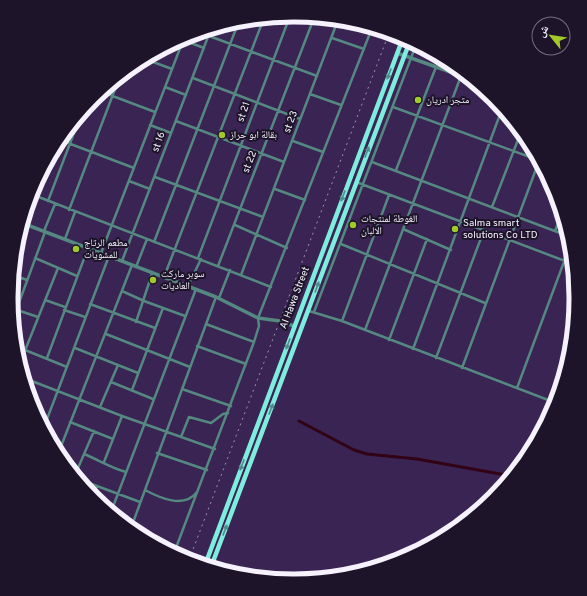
<svg xmlns="http://www.w3.org/2000/svg" width="587" height="596" viewBox="0 0 587 596" font-family="Overpass,'Noto Naskh Arabic',sans-serif">
<rect width="100%" height="100%" fill="#3a2453"/>
<g fill="none" stroke-linecap="round" stroke-linejoin="round">
<!-- canal -->
<path stroke="#320315" stroke-width="3" d="M299,421L354,450L367,454L417,459L511,476"/>
<!-- minor -->
<path stroke="#548880" stroke-width="2.5" d="M209,36L317,76
M332,38L364,49
M183,40L204,48
M145,59L172,69
M193,78L300,119
M165,87L186,95
M102,92L155,112
M310,94L341,105
M393,107L538,160
M176,121L284,162
M150,125L171,133
M60,140L134,168
M293,141L323,152
M372,162L568,236
M396,170L436,67
M155,177L263,217
M129,181L150,189
M356,182L573,264
M275,189L305,200
M31,194L271,287
M48,201L82,112
M492,207L521,132
M69,210L120,76
M235,225L287,248
M403,229L451,250
M44,231L55,204
M555,231L562,213
M65,239L75,212
M154,242L239,21
M16,243L24,224
M341,244L485,303
M101,253L184,38
M35,258L77,276
M198,258L290,16
M122,261L211,29
M218,266L314,18
M136,267L147,239
M13,275L27,280
M241,275L338,20
M164,277L264,18
M188,286L201,259
M122,291L144,301L185,316
M219,298L230,270
M45,300L65,307
M90,304L155,328
M17,310L38,317
M64,310L85,317
M309,311L342,321L556,403
M314,312L416,45
M13,319L45,232
M342,321L389,195
M136,322L152,274
M206,324L254,342
M365,330L461,76
M106,334L190,367
M389,340L427,239
M197,346L246,364
M75,348L138,373
M413,349L502,109
M25,350L67,367
M47,358L88,248
M436,358L484,230
M20,363L58,268
M462,368L539,161
M24,378L122,416L215,449
M111,382L153,399
M517,388L571,243
M182,389L231,406
M132,390L163,308
M28,392L32,381
M100,407L118,365
M70,422L113,439
M44,427L109,256
M181,437L189,417L211,423L223,414L228,413
M157,453L207,470
M58,454L132,265
M84,454C99,460 109,467 126,472
M104,462L122,416
M75,475L94,431
M78,479L140,502
M145,490C160,498 184,509 197,492
M92,496L96,486
M111,512L196,289
M131,528L216,297
M174,553L254,342L259,326L258,318L372,28"/>
<!-- tertiary -->
<path stroke="#548880" stroke-width="3.5" d="M397,53L470,79
M22,223L216,297L258,318L280,321L294,326"/>
<!-- trunk -->
<path stroke="#7eeddd" stroke-width="4.5" d="M205,565L403,38
M211,567L410,41"/>
<!-- rail -->
<path stroke="#9e91ae" stroke-width="1" stroke-dasharray="2 4" stroke-linecap="butt" d="M189,560L389,33"/>
</g>
<!-- one-way arrows -->
<defs><path id="oneway-solid" d="M-6-.8H1V-3.2L6.5 0L1 3.2V.8H-6Z"/></defs>
<g fill="#528b8c">
<use href="#oneway-solid" transform="translate(389 74) rotate(111)"/>
<use href="#oneway-solid" transform="translate(367 152) rotate(-69)"/>
<use href="#oneway-solid" transform="translate(343 196) rotate(111)"/>
<use href="#oneway-solid" transform="translate(317 287) rotate(-70)"/>
<use href="#oneway-solid" transform="translate(288 344) rotate(111)"/>
<use href="#oneway-solid" transform="translate(271 409) rotate(-69)"/>
<use href="#oneway-solid" transform="translate(242 465) rotate(111)"/>
<use href="#oneway-solid" transform="translate(225 530) rotate(-69)"/>
</g>
<!-- markers -->
<g fill="#a1c929" stroke="#1d1429" stroke-width="1.5">
<circle cx="418" cy="100" r="4"/>
<circle cx="222" cy="135" r="4"/>
<circle cx="353" cy="225" r="4"/>
<circle cx="455" cy="229" r="4"/>
<circle cx="76" cy="249" r="4"/>
<circle cx="153" cy="280" r="4"/>
</g>
<g text-anchor="middle" dominant-baseline="central" stroke-width="4" stroke-linejoin="round" paint-order="stroke">
<!-- poi labels -->
<g font-size="10" fill="#f5f1fd" stroke="#1d1429" text-anchor="start">
<text x="426" y="100">متجر ادريان</text>
<text x="230" y="135">بقالة ابو حراز</text>
<text x="361" y="219">الغوطة لمنتجات<tspan x="361" dy="12">الالبان</tspan></text>
<text x="463" y="223">Salma smart<tspan x="463" dy="12">solutions Co LTD</tspan></text>
<text x="84" y="243">مطعم الرتاج<tspan x="84" dy="12">للمشويات</tspan></text>
<text x="161" y="274">سوبر ماركت<tspan x="161" dy="12">العاديات</tspan></text>
</g>
<!-- street labels -->
<g font-size="10" fill="#f5f1fd" stroke="#1d1429">
<text transform="translate(244 112) rotate(-71)">st 21</text>
<text transform="translate(291 122) rotate(-70)">st 23</text>
<text transform="translate(159 142) rotate(-70)">st 16</text>
<text transform="translate(250 162) rotate(-69)">st 22</text>
<text transform="translate(295 298) rotate(-69)">Al Hawa Street</text>
</g>
</g>
<!-- crop -->
<path d="M0 0H587V596H0ZM293 22H294A275 275 0 0 1 569 297V299A275 275 0 0 1 294 574H293A275 275 0 0 1 18 299V297A275 275 0 0 1 293 22Z" fill="#1d1429" fill-rule="evenodd"/>
<path fill="none" stroke="#f5f1fd" stroke-width="5" d="M293 22H294A275 275 0 0 1 569 297V299A275 275 0 0 1 294 574H293A275 275 0 0 1 18 299V297A275 275 0 0 1 293 22Z"/>
<!-- north arrow -->
<g transform="translate(551 36) rotate(300)"><circle r="19" fill="#1d1429" stroke="#736c7e"/>
<path d="M0-3L7 15L0 10L-7 15Z" fill="#a1c929"/>
<text y="-6" font-size="11" font-weight="bold" text-anchor="middle" fill="#f5f1fd">ش</text>
</g>
</svg>
